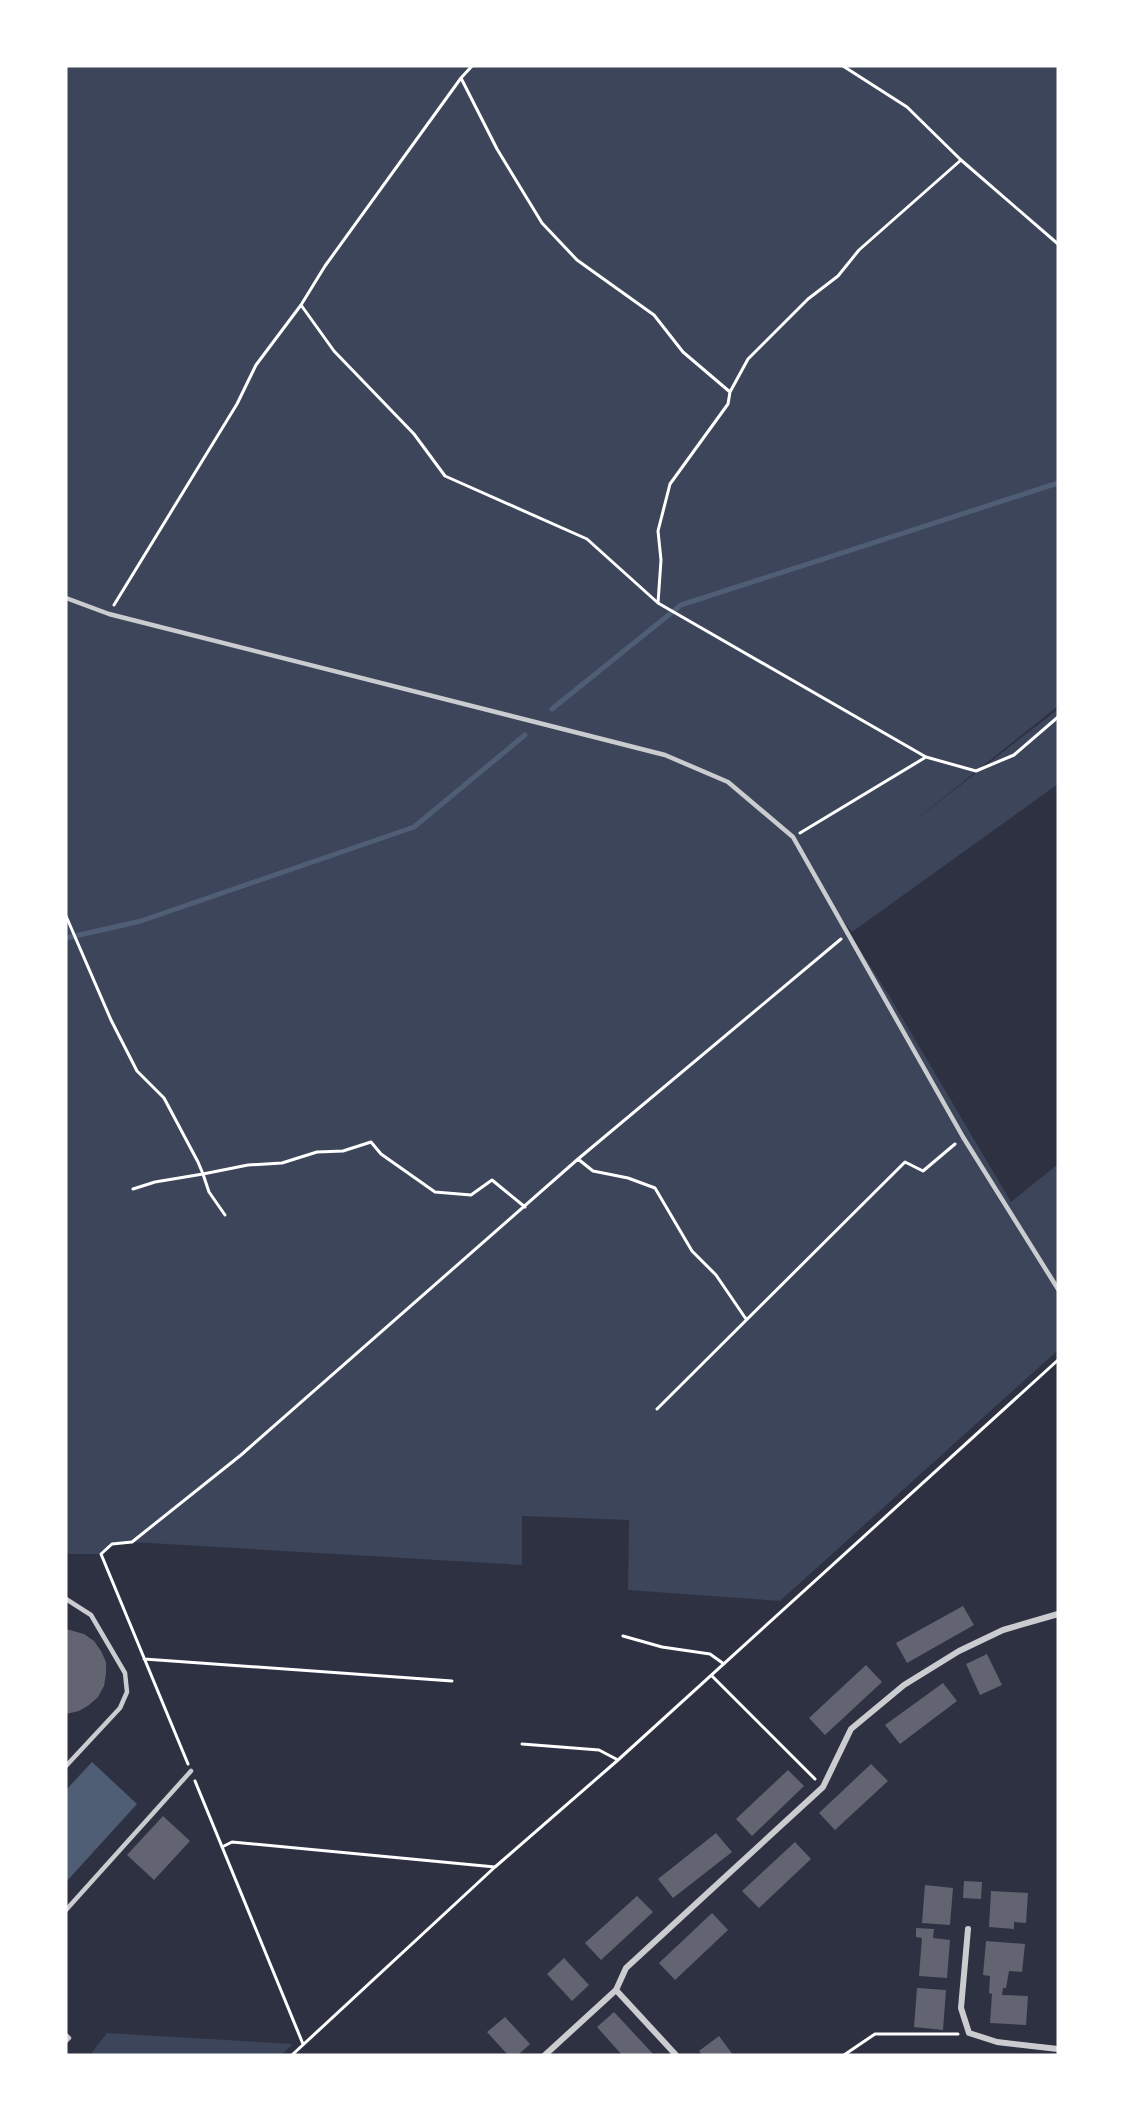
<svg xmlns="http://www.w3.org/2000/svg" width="1124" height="2121" viewBox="0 0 1124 2121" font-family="Jost,sans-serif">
<rect width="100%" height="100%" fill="#2d3142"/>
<!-- green -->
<path fill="#3c4559" d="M66,66H1058V706L908,826L1058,709V784L852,932L831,905L887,992L1011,1202L1058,1164V1350L780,1601L628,1590L629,1520L522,1516V1565L132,1542L112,1544L101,1554H66Z
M107,2033L293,2044L281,2055H90Z"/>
<!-- water -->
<path fill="#4f5d75" d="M92,1762L137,1804L66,1882V1790Z"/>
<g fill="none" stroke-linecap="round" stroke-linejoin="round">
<!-- stream -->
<path stroke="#4f5d75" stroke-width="5" d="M552,709L681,605L1058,483
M66,938L141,921L414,827L525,735"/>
</g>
<!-- building -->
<path fill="#626471" d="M963,1606L974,1625L907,1663L896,1643Z
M66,1629L84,1634L94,1641L101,1651L106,1662V1674L104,1686L98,1697L89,1705L79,1711L66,1714Z
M987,1654L1002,1685L980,1695L966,1664Z
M866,1665L882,1682L825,1735L809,1718Z
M943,1683L957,1701L900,1744L885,1725Z
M871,1764L888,1781L835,1830L819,1813Z
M788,1770L804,1786L752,1836L736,1819Z
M163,1816L190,1841L154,1880L127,1855Z
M716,1833L732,1852L673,1898L658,1879Z
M795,1842L811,1859L759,1908L742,1891Z
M964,1881L982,1882L981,1899L963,1898Z
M925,1885L953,1888L950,1925L922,1923Z
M991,1891L1028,1893L1026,1923L1014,1922V1929L989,1927Z
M637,1896L653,1912L601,1960L585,1943Z
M712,1913L728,1930L675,1980L659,1963Z
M916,1928L934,1929L933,1938L950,1940L947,1978L919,1976L922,1938L916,1937Z
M986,1941L1025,1944L1022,1972L1009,1971L1006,1988H1003L1002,1995L1028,1996L1026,2025L990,2023L992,1994L989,1993L990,1976L983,1975Z
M564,1958L589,1985L572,2001L547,1974Z
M917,1988L946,1990L943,2030L914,2027Z
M614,2012L641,2041L654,2055H622L597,2027Z
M505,2017L530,2044L518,2055H508L487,2032Z
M719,2036L733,2055H702L699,2051Z"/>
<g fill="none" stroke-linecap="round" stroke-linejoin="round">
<!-- path -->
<path stroke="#fff" stroke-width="3" d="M461,78L497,149L542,223L577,260L654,315L683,352L730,392L728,404L670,484L658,531L661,560L658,603
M961,160L1058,244
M301,305L334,351L414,434L445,476L587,539L658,603L926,757
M730,392L748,359L808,299L838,276L859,250L961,160L907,107L843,66
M114,605L237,404L256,365L301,305L325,266L461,78L472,66
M800,833L926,757L976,771L1014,755L1058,717
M66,916L111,1020L137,1071L164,1098L198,1162L203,1174L248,1165L282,1163L317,1152L343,1151L371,1142L381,1154L435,1192L471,1195L492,1180L525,1207
M578,1159L593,1171L628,1178L655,1188L692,1251L716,1275L746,1319
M133,1189L155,1182L203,1174L209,1192L225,1215
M657,1409L905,1162L923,1171L955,1144
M623,1636L662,1647L710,1654L724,1664
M144,1659L452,1681
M712,1676L815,1779
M522,1744L599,1750L618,1760
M188,1764L101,1554L112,1544L132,1542L241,1455L578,1159L841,939
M195,1781L303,2044
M222,1847L232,1842L495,1867
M292,2055L495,1867L618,1760L1058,1360
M844,2055L875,2034H958"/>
<!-- service -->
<path stroke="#caccd0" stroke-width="4.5" d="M66,598L109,614L665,755L728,782L793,837L963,1137L1058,1289
M66,1599L91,1615L125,1673L127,1692L120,1708L66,1766
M66,1910L191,1771
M66,2035L69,2038L66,2041"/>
<!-- minor -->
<path stroke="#caccd0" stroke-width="6" d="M968,1929L961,2008L969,2033L997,2042L1058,2049
M616,1990L676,2055
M545,2055L616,1990L626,1968L823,1787L851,1729L904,1685L959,1651L1003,1630L1058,1614"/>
</g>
<!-- border -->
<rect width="1124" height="2121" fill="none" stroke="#ffffff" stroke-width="135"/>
</svg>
